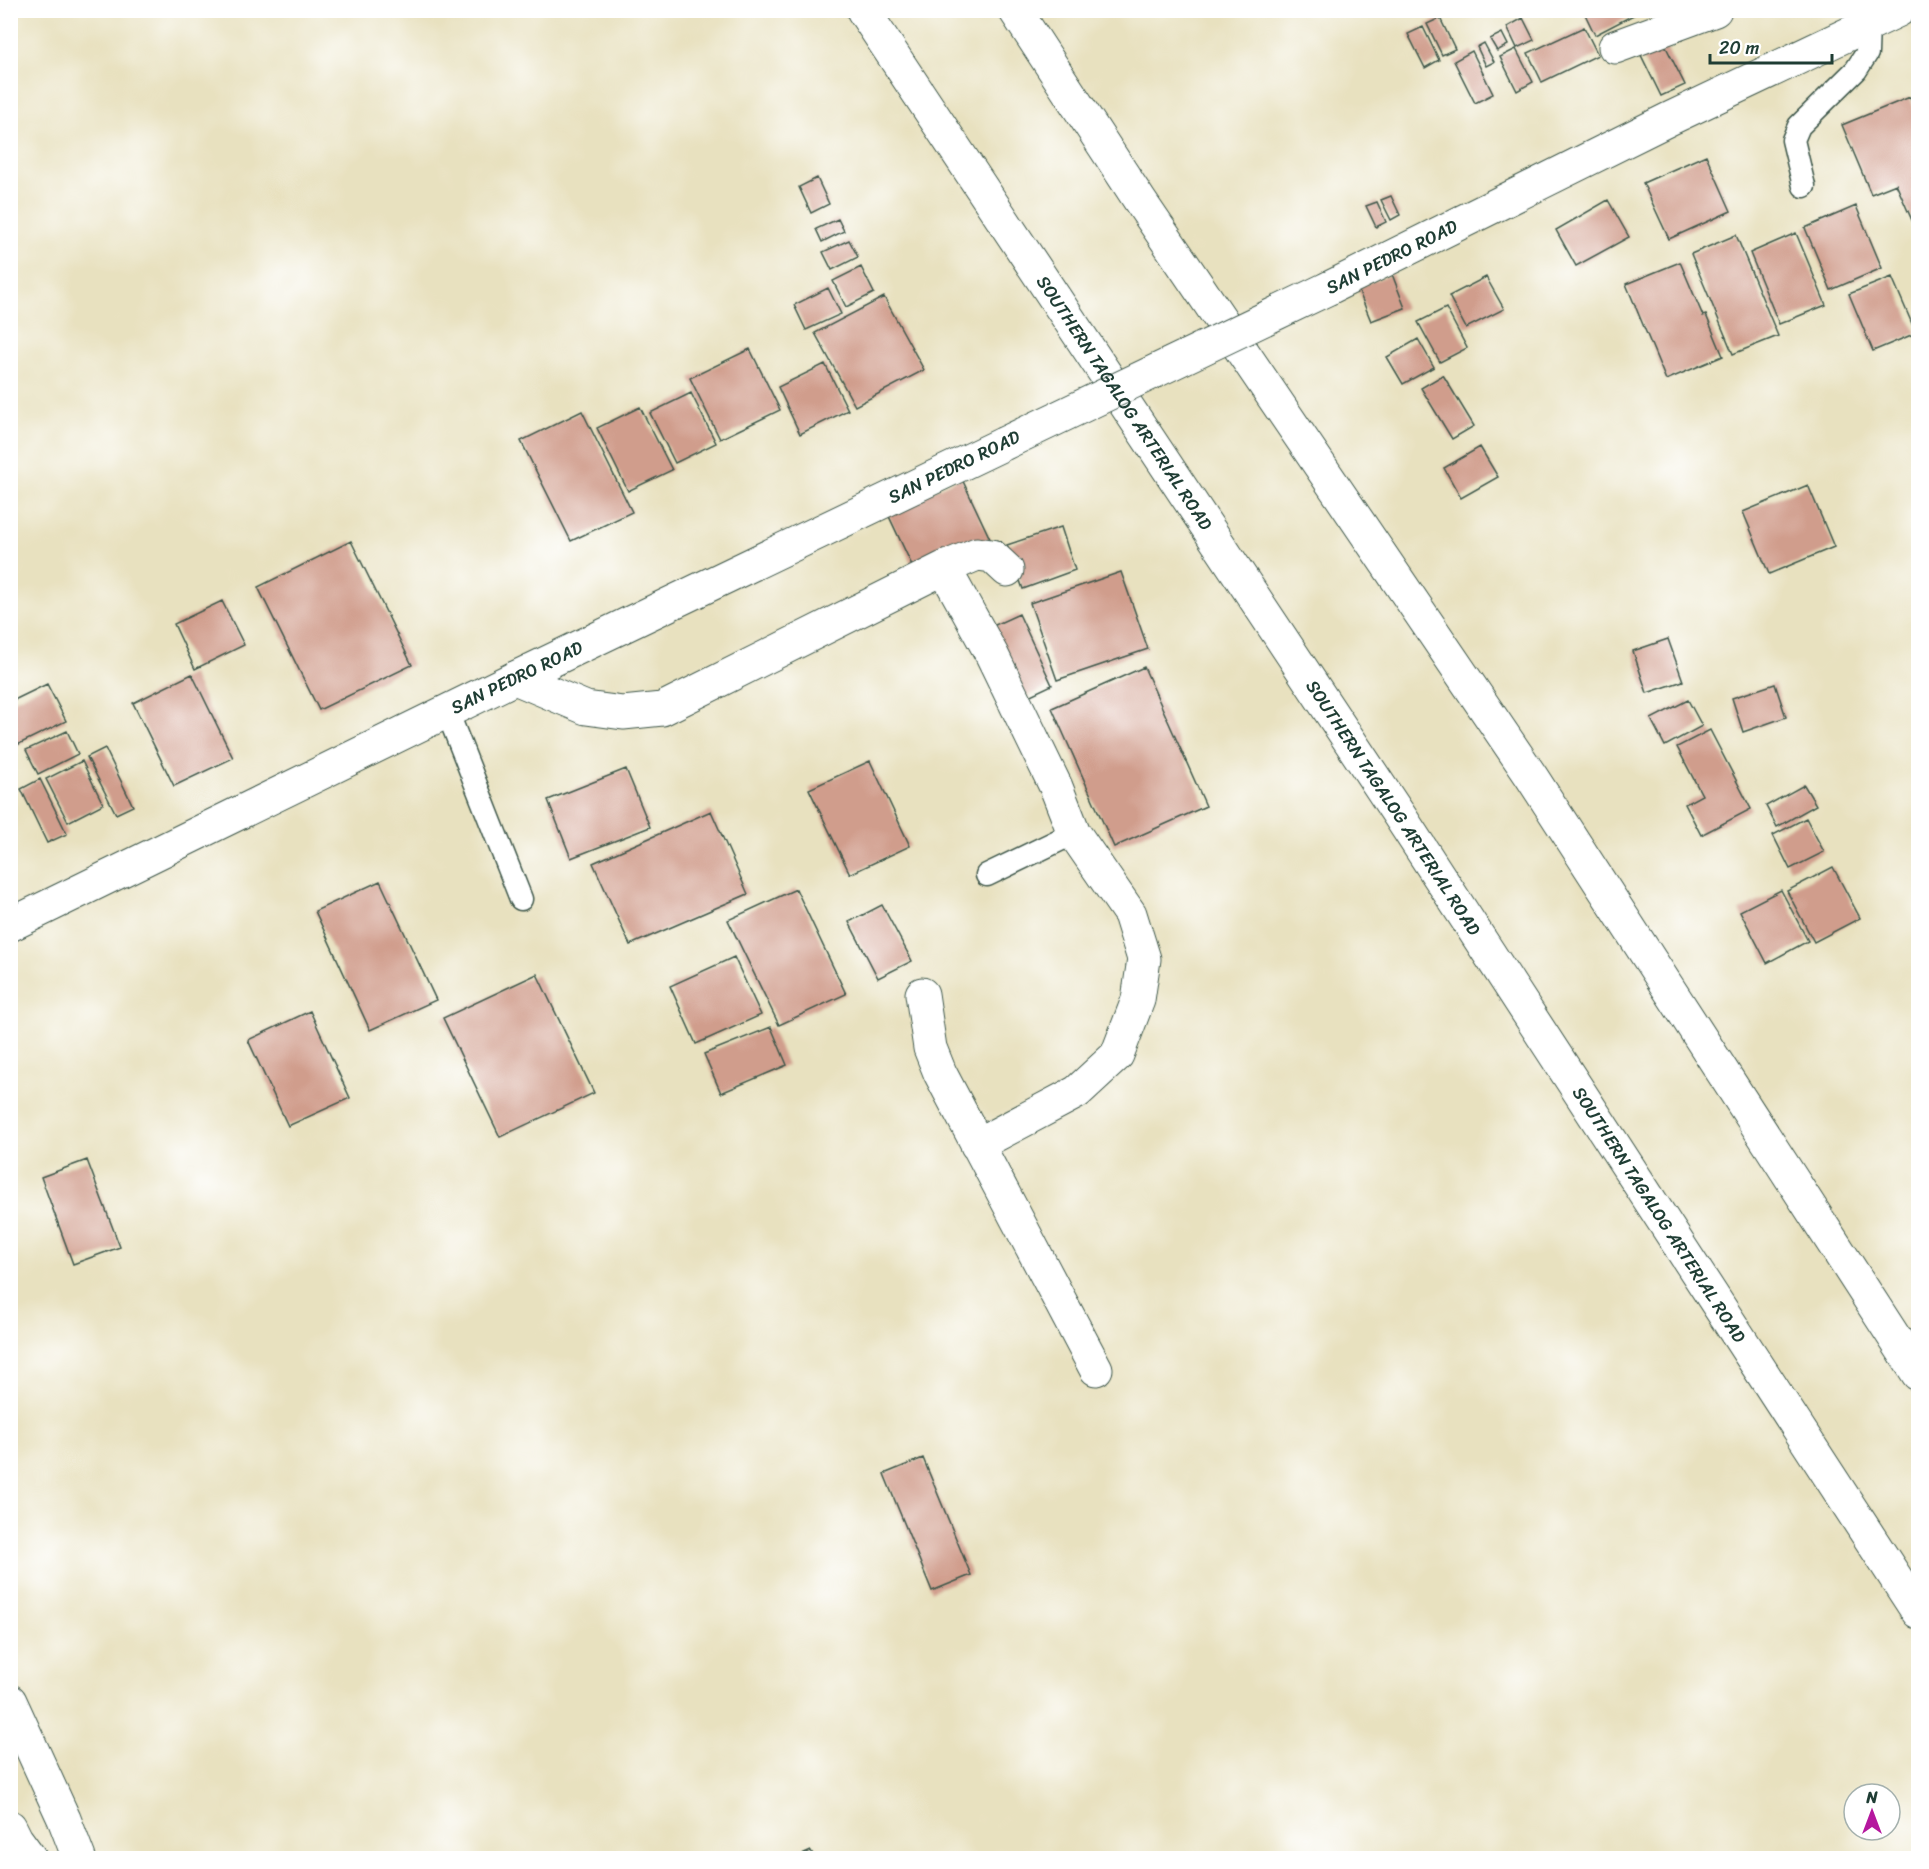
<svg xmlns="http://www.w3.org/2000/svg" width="1929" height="1869" viewBox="0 0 1929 1869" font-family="Sriracha,sans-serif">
<rect width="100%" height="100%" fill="#fff"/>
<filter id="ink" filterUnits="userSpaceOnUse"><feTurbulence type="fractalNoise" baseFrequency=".0167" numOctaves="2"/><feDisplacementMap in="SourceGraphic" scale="12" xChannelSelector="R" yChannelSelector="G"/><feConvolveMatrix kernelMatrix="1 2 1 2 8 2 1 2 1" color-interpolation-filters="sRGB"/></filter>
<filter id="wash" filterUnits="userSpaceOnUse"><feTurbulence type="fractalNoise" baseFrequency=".008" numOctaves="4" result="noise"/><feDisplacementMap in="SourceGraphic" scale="24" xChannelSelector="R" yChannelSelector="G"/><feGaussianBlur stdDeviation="1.35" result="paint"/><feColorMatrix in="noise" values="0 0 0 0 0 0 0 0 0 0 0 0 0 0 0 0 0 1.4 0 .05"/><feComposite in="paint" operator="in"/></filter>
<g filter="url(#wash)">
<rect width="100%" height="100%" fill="#e8e1bf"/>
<g id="blocks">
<!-- building -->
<path fill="#d09d8c" d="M1583,10H1643L1595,35Z
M1440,18L1455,49L1442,55L1427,24Z
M1523,18L1534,40L1517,48L1507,27Z
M1423,27L1439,60L1425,68L1408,34Z
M1584,27L1598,55L1542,82L1528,53Z
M1502,33L1508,45L1497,51L1490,39Z
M1661,37L1685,85L1661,96L1638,49Z
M1484,43L1494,62L1486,66L1477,47Z
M1516,49L1533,82L1517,91L1500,57Z
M1472,51L1493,94L1475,103L1454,61Z
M1910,97L1918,118V226L1915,227L1896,184L1871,194L1842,125Z
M1706,155L1731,211L1669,239L1643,183Z
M817,178L829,204L811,213L799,187Z
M1391,196L1400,215L1391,220L1381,200Z
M1608,200L1629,237L1576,266L1556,230Z
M1377,202L1386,222L1376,227L1366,206Z
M1856,206L1882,268L1831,290L1805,228Z
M838,219L844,231L822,242L816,229Z
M1796,233L1826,305L1779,324L1750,253Z
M1736,235L1778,336L1733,354L1691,254Z
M849,240L858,257L832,270L823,252Z
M1680,262L1703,316L1706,315L1723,356L1666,380L1626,284Z
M861,267L874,293L846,307L833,281Z
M1392,274L1405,308L1371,321L1357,287Z
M1486,277L1504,309L1466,328L1449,296Z
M1892,277L1916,333L1873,351L1849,294Z
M828,288L841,314L806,330L794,305Z
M884,297L924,370L855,406L815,333Z
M1446,308L1467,348L1440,362L1418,322Z
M1418,339L1434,367L1403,384L1387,357Z
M750,349L780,410L720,439L690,378Z
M825,364L848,410L800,434L778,387Z
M1443,375L1474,426L1452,439L1421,388Z
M691,393L716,443L675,463L650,413Z
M640,407L672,470L628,491L597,428Z
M582,411L632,512L571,541L521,441Z
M1480,447L1498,477L1461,498L1444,468Z
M961,477L991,541L917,576L887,512Z
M1808,485L1834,547L1769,574L1743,512Z
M1061,527L1075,570L1023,589L1007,545Z
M351,541L412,665L319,710L258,587Z
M1121,572L1148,649L1057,680L1030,603Z
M222,601L244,645L195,669L174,624Z
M1019,614L1052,685L1018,701L984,630Z
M1668,639L1683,681L1647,693L1633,651Z
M1144,667L1206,806L1114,847L1052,708Z
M192,674L233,758L174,786L133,703Z
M47,684L66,721L17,745L10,731V702Z
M1775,684L1786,717L1743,732L1732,698Z
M1688,700L1702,726L1665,746L1651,719Z
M1710,730L1751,809L1701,835L1685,804L1702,795L1677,747Z
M67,731L78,754L38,774L26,750Z
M105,748L133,806L116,814L87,757Z
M82,761L103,804L68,822L46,779Z
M870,761L910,846L850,874L809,789Z
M626,769L650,827L571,858L548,800Z
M40,779L67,834L47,843L21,789Z
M1804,785L1816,805L1777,827L1766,806Z
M711,811L748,894L630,945L593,863Z
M1806,818L1824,852L1790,869L1773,835Z
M1833,867L1860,918L1814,942L1787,891Z
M380,881L436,1000L370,1030L315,911Z
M796,889L846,994L779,1025L728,920Z
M1781,890L1808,941L1767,963L1740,911Z
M882,905L912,961L878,978L849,922Z
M734,957L761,1015L696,1044L670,986Z
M537,974L594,1093L500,1137L443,1018Z
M310,1011L350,1098L288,1126L248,1040Z
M771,1027L787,1065L721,1093L704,1054Z
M87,1160L120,1247L73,1264L41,1177Z
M923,1458L971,1575L932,1591L884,1474Z
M811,1851L815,1858H795Z"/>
</g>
</g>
<g filter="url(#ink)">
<use href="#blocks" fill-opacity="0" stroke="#3d5649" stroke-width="1.5"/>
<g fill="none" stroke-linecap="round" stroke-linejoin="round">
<!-- service casing -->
<g stroke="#3d5649" stroke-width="25">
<path id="service" d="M1804,186L1793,140L1799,126L1856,70L1867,53L1868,24
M447,711L521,899
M987,875L1074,833"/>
</g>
<!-- minor casing -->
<g stroke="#3d5649" stroke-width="35">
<path id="minor" d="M1615,47L1715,10
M944,568L992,655L1056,787L1074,833L1130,914L1144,959L1138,1000L1117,1055L1077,1092L977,1145
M515,678L586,708L623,713L662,709L944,568L977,554L992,556L1007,570
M922,994L930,1048L940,1073L1096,1369
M10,1701L64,1819L79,1858
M10,1827L16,1839L30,1858"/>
</g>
<!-- tertiary casing -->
<g stroke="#3d5649" stroke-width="35">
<g id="tertiary">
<path id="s1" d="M1329,288L1669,119L1899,10"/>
<path id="s2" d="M10,925L515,678L1003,444"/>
</g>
</g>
<!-- motorway casing -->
<g stroke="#3d5649" stroke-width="35">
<g id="motorway">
<path id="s3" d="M863,10L1399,815L1918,1612"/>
<path d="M1015,10L1140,201L1531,776L1918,1374"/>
</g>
</g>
<!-- service -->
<use href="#service" stroke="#fff" stroke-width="22"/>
<!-- minor -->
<use href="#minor" stroke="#fff" stroke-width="33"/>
<!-- tertiary -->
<use href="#tertiary" stroke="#fff" stroke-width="33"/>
<!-- motorway -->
<use href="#motorway" stroke="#fff" stroke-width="33"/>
<!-- tertiary-bridge casing -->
<g stroke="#3d5649" stroke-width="35" stroke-linecap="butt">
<path id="tertiary-bridge" d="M1003,444L1329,288"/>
</g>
<!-- tertiary-bridge -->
<use href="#tertiary-bridge" stroke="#fff" stroke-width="33"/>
</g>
</g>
<g text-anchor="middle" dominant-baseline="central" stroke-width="4.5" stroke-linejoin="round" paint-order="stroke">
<!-- street labels -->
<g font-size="18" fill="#1f3d34" stroke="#fff">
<text stroke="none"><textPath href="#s1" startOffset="70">SAN PEDRO ROAD</textPath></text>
<text stroke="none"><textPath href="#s3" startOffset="472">SOUTHERN TAGALOG ARTERIAL ROAD</textPath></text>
<text transform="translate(954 467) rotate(-26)">SAN PEDRO ROAD</text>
<text stroke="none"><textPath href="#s2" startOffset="564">SAN PEDRO ROAD</textPath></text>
<text stroke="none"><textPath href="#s3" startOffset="958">SOUTHERN TAGALOG ARTERIAL ROAD</textPath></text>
<text stroke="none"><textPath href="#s3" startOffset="1444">SOUTHERN TAGALOG ARTERIAL ROAD</textPath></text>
</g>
</g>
<!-- margin -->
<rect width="1929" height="1869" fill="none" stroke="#fff" stroke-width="36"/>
<!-- north arrow -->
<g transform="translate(1872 1812)"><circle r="28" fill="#ffffff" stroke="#a5b1ae" stroke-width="1.5"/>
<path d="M0-4.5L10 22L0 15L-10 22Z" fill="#b5179e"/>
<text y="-9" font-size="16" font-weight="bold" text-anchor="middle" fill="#1f3d34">N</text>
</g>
<!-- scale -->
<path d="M1710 54v9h122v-9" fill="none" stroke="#1f3d34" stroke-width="3"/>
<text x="1719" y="54" font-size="18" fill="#1f3d34" stroke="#ffffff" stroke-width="4.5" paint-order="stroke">20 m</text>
</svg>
